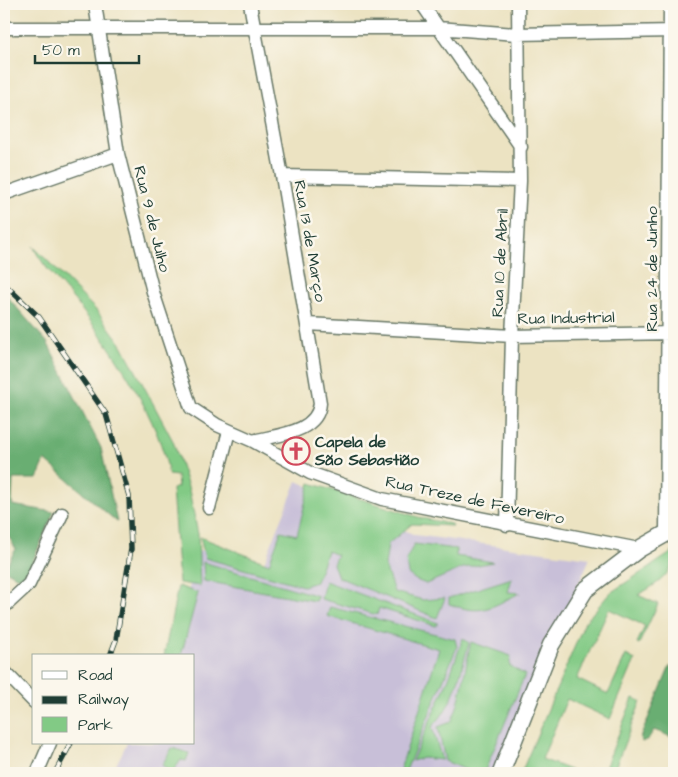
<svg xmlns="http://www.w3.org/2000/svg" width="678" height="777" viewBox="0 0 678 777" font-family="'Architects Daughter',sans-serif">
<rect width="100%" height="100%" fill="#fbf7ec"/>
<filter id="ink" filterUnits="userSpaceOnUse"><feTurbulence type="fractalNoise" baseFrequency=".02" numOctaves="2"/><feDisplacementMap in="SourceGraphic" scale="10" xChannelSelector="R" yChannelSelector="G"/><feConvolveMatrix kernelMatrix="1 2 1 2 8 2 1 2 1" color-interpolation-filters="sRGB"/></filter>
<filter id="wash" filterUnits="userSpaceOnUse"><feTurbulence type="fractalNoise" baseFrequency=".0096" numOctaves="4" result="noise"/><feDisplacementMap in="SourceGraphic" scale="20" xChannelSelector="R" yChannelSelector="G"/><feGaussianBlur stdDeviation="1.12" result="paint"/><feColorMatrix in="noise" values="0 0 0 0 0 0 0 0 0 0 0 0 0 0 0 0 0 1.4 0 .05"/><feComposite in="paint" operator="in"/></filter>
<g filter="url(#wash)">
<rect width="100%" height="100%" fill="#ece3c2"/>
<!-- industrial -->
<path fill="#c8bfd8" d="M297,481L415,535L590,558L496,773H112L127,743H194V656H169L200,550L262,568Z"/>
<!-- green -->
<path fill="#82ca85" stroke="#50845c" d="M33,246L97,311L122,345L173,441L189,490L198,534L200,586L179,583L172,489L178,487L177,476L169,475C160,421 116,354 82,310C66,288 44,270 33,246Z
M310,483L421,518L451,524L452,526L412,524L388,544L385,566L394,592L423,600L445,598L437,618L338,577L333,564L337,555L327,551L316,582L303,586L205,558L200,537L269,564L281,531L297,535Z
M414,544L456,549V556L493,562L463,568L426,584L416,580L408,574L406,560Z
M674,551C674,575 657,584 638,595L658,604L639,644L637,643L645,626L609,609L577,679L608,694L626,655L635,660L610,719L567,699L542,759L578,773H521L585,622L610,593Z
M203,562L318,596L315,601L204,581Z
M512,578L508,592L520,593C489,608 483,616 449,604V598Z
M325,581L438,623L436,626L379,608L377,615L321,599Z
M178,586L198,593L181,656H164Z
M330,607L455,639L457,647L405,773H399L439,649L327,616Z
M463,638L469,643C460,673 455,704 432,727L442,760L423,758L412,761L449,678Z
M471,642L511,656L509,665L525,675L484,773H468L469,771L445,761L438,727L451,722C462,701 465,666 471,642Z
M633,698L641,701L613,773H603Z
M172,748L189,753L186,761L181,760L172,773L162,765Z"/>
<!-- forest -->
<path fill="#69ae72" stroke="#447653" d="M4,293L47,342L101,448L117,522L45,460L37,479H13L12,505L54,512L24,581L4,569L16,549L4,529Z
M670,666L674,671V738L654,730L648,739L642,742L640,738Z"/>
</g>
<g filter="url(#ink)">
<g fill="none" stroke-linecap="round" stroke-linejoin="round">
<!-- minor casing -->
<g stroke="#677766" stroke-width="15">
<path id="minor" d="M95,4L118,154L153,292L191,408L217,425L253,441L310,473L382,499L639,549
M250,4L282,176L320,403C318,433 276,435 253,441
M422,4L521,147
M4,28H438L517,34L674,31
M282,176L520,181
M4,194L118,154
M308,324L512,336L674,333
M209,508L229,431
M507,525L512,336L520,181L518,4
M666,534L670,4
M4,607L29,584L62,514
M4,671L34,702
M37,773L50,743"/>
</g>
<!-- tertiary casing -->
<g stroke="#677766" stroke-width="19">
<path id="tertiary" d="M501,773L551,645L585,590L639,549L674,529"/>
</g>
<!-- minor -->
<use href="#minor" stroke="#fff" stroke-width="12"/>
<!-- tertiary -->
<use href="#tertiary" stroke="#fff" stroke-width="16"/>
<!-- rail casing -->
<g stroke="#1f3d34" stroke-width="5.5">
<path id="rail" d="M4,284L39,317L106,414L129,496L131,549L116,640L110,656
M55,773L71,743"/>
</g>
<!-- rail -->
<use href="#rail" stroke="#fbf7ec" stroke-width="4" stroke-dasharray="11" stroke-linecap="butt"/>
</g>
</g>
<!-- icons -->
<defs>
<g id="church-ring" transform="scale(1.4375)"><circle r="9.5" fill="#fbf7ec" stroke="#d1495b" stroke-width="1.5"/><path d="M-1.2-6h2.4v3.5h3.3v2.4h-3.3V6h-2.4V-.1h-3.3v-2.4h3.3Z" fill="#d1495b"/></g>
</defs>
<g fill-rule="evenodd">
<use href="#church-ring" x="296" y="451"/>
</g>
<g text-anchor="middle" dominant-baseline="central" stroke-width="5" stroke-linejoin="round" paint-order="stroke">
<!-- street labels -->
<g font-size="16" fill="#1f3d34" stroke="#fbf7ec">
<text transform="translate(152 219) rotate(76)">Rua 9 de Julho</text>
<text transform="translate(310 241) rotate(80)">Rua 13 de Março</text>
<text transform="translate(500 263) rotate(-87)">Rua 10 de Abril</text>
<text transform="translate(652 269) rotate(-90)">Rua 24 de Junho</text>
<text transform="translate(566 318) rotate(-1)">Rua Industrial</text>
<text transform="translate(475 500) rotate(12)">Rua Treze de Fevereiro</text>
</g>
<!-- poi labels -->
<g font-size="16" font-weight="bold" fill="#1f3d34" stroke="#fbf7ec" text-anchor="start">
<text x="315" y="442">Capela de<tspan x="315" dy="18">São Sebastião</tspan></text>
</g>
</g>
<!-- margin -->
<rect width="678" height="777" fill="none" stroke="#fbf7ec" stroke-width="20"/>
<!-- legend -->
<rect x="32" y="654" width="162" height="90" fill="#fbf7ec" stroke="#a3ada2"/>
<rect x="42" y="671" width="25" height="8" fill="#ffffff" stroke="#a3ada2"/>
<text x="78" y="680" font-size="15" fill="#1f3d34">Road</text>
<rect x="42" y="696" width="25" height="8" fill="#1f3d34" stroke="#a3ada2"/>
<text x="78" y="704" font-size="15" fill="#1f3d34">Railway</text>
<rect x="42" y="717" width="25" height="15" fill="#82ca85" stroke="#a3ada2"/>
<text x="78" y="730" font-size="15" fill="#1f3d34">Park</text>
<!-- scale -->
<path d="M35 55v8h104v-8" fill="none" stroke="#1f3d34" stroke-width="2.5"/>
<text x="42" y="55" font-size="15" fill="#1f3d34" stroke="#fbf7ec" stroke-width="4" paint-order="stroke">50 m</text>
</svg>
